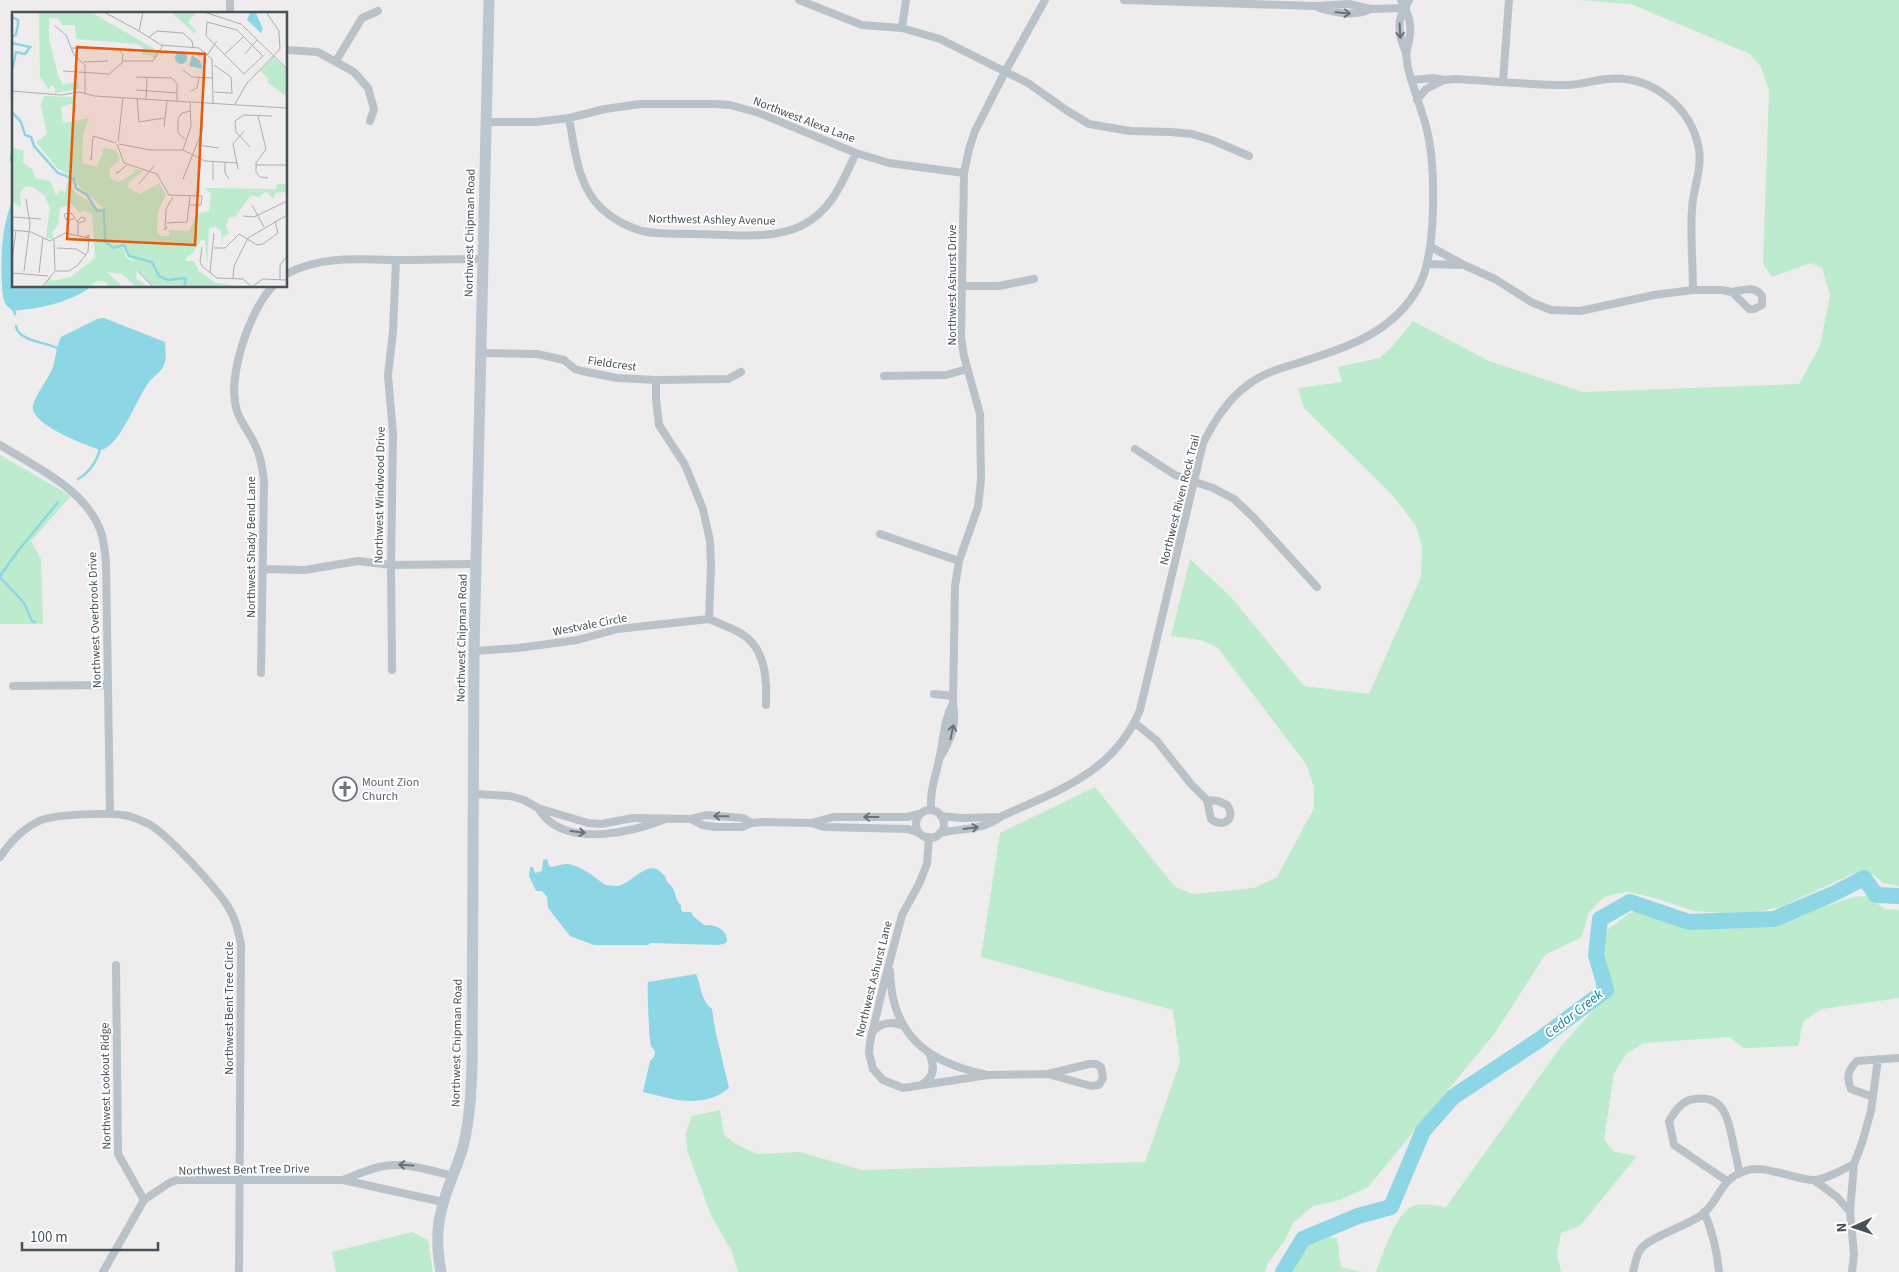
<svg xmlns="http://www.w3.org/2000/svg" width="1899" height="1272" viewBox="0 0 1899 1272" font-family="'Source Sans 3',sans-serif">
<rect width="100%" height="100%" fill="#efeced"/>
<!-- green -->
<path fill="#bcebcd" d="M1580,0H1899V886L1883,883L1874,875L1852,874L1781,907L1755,912L1724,913L1694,911L1655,898L1628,892L1614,894L1603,898L1588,914L1582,937L1545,955L1495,1033L1368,1187L1340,1200L1313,1206L1293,1223L1285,1240L1267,1265L1265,1272H738L732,1252L711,1215L687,1150L686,1132L692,1116L720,1110L724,1135L738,1145L757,1154L800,1152L862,1170L1145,1162L1180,1062L1173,1010L981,957L1000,833L1095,787L1175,887L1193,894L1254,888L1277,877L1314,808V787L1306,764L1217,647L1200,640L1171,636L1190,559L1231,597L1304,686L1369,694L1421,577L1422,548L1416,526L1395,498L1304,408L1298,388L1342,382L1338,367L1379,358L1390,349L1413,321L1489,361L1583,392L1799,384L1820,346L1830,295L1822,268L1811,263L1772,277L1763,264L1769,91L1761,67L1750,54L1631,4Z
M0,455L71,496L31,541L41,559L43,624H0Z
M1866,896L1885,909L1899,910V998L1822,1009L1803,1021L1798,1046L1743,1048L1730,1037L1644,1043L1627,1053L1614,1073L1604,1140L1615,1152L1637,1156L1580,1226L1561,1233L1557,1254L1561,1272H1376C1383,1255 1395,1215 1411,1207C1422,1202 1435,1206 1446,1207L1559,1049L1598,1004L1597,985L1601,947L1606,931L1630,913L1640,910L1687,926H1741L1776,923L1853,897Z
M412,1232L428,1240L433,1272H336L332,1252Z
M1326,1237L1337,1238L1341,1267L1361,1272H1288C1296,1254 1307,1243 1326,1237Z"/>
<!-- water -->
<path fill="#8cd6e6" d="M14,196V286H91L88,289C65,304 40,308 13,311L6,305L3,298C0,263 0,229 14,196Z
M104,318L165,342C165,349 167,358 164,365C161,372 154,376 149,382C137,398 120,446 101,450C87,446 28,424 33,405C37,392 48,380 53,367C56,357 56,346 61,337L97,319Z
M547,859L549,866L551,867C557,866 562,864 568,864C581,866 595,877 605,885C609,885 613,886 617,886C629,885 644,864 656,869C660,870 662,874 665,876C666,882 669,882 672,887C677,894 674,899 681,905V910L683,912H691L693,916L704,925C715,924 727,929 727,941L726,943L719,945L651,943L648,945H594L570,936L548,908L547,897L542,891H536L529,876L530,867H533L535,873L542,871L543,860Z
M696,974C702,987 700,999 712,1009L715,1029L729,1088C702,1110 672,1099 643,1092L650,1061L654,1057L655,1052C654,1049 652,1048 651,1046C649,1041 647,987 648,982Z"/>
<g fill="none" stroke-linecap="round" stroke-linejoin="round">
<!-- stream -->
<path stroke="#8cd6e6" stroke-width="2.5" d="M12,152L11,160L14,163
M14,311L15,314
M16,326C18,341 45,342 57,348
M78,479C89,473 97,461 100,449
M0,576L18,551L58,502
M0,577L24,603L32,621L35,622"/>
<!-- river -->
<path stroke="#8cd6e6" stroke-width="16" d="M1283,1272L1303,1239L1358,1216L1391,1207L1423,1131L1453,1097L1539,1040L1606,990L1596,955L1600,919L1630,902L1689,922L1774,919L1833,894L1864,878L1876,895L1899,896"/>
<!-- minor -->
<path stroke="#b9c2c9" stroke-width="8" d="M230,0V14
M799,0L862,25L902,28L940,39L1028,83L1066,110L1089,124L1130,131L1171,132L1192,134L1212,140L1249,156
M1124,0L1314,6L1349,4L1371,9L1406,8
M1401,0C1413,22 1412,31 1406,54
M1319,8C1337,13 1354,17 1371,9
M902,28L906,0
M286,50L318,52L354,72L368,88L374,109L370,121
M336,61L362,18L378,11
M1411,80L1434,78L1444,80L1456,79C1493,81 1530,85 1567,85C1581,85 1594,80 1608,79C1651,75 1691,106 1699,149C1702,170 1693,189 1692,209C1690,236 1693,263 1693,290
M1503,81L1509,0
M1417,100L1426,89L1444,80
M569,118C575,149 577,186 602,209C613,219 628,227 642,231C659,235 678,233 695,234C728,234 773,241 803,225C833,209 842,182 856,153
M485,122H536L569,118L605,109L640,104H715L730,105L759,113L856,153L889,163L964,173
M1431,247L1464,265L1495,279L1531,302L1551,310L1580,311L1654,295L1693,290H1722L1732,292L1749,309H1754L1762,305V296C1754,285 1744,290 1732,292
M1427,264L1460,265
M286,274C321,256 357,259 395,260C424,260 453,259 482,259
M962,286H999L1034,279
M482,353L537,354L564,360L575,369L582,371L617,378L656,380L728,379L741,372
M884,376L946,375L967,369
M656,380V399L659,425L685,465L703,509L710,541L711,566L709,619
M0,445C37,468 88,490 102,535C104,543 105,553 106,562L110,814
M1135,449L1175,475L1213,488L1234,499L1254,518L1317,587
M880,534L959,561
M263,569L305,570L358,561L391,565L477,564
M709,619C720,624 732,628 742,634C766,649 767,680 766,705
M474,651L518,648L577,640L618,629L709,619
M392,670L391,565L393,434L388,375L393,332L396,260
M261,673L264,481C263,473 262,463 259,455C255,439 242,426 237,411C226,378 250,309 273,286
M13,686L108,685
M934,694L953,696
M1135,723L1156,740L1191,784L1207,800L1211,819C1223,829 1237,818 1227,805L1218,801L1207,800
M939,759C951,739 957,727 953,703L955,586L959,561L978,507L981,480L980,414L964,356L961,337L964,173L969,149L975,131L1005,72L1045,0
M474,794L510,796L524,800L538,808L588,823L601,824L633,818L691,819L706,815L743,818L751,823
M538,808C541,812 544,817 548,820C576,845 632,832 663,820
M931,810C930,790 935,779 939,760C944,740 943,722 953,703
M916 824a14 14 0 1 1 28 0a14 14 0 1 1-28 0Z
M941,816L961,818L1000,817
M691,819L702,825L715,827H742L751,823L764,822L811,823L824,827L908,829L919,833
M811,823L833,817H907L919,814
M940,833C961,828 982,831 1000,817C1057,791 1114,773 1140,710L1203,443C1215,420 1228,399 1249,384C1264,373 1281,368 1298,363C1346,347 1393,334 1419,286C1437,252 1436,164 1426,126C1421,108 1414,90 1409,72C1407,66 1407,59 1406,53C1402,42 1398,33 1400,20C1401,14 1406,6 1409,0
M929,837L927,864L919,884L902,915L884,983L870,1042L869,1053L873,1069L883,1080L903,1088L988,1075L1048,1074L1091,1086L1099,1085L1103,1078L1101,1067L1096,1064H1089L1048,1074
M0,857C10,842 22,829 39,821C54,814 112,812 129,816C135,818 142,821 147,823C167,833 214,886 227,905C235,917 238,930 241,944L239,1272
M116,965L118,1154L144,1200
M890,971C891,1033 926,1062 984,1074
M872,1032C881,1022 893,1021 904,1026
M921,1085C935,1078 935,1066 929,1053
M1873,1097L1851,1089C1846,1077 1848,1070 1857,1061L1899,1058
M345,1179C356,1175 367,1170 379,1167C404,1161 428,1170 453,1176
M1814,1180L1837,1197L1850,1212
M1727,1181L1674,1145L1669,1121C1675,1111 1682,1100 1695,1099C1726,1094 1729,1123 1734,1147C1735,1155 1739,1165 1739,1174
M1704,1212C1713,1232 1717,1250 1719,1272
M103,1272L144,1200L169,1183L177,1180H343L443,1202
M1633,1272C1635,1265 1636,1256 1640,1250C1650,1236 1686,1227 1703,1214C1721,1199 1719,1178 1748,1170C1763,1165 1795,1179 1812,1180C1823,1181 1844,1169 1854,1164
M1852,1272L1854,1254L1850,1212L1854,1164L1862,1143L1871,1111L1878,1059"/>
<!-- secondary -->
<path stroke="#bbc6d0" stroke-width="11" d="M441,1272C437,1251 436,1228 442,1208C447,1185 459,1165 464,1143C470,1117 471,1092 472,1067L474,651L489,0"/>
</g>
<!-- one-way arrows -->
<defs><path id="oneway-shaft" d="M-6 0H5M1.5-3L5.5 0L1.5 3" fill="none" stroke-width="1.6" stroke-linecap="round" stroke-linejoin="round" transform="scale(1.25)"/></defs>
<g stroke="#68737b">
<use href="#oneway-shaft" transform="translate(1343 13) rotate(5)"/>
<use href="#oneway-shaft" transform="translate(1400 31) rotate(87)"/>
<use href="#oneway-shaft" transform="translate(952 732) rotate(-78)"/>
<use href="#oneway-shaft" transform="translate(721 816) rotate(-179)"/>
<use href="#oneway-shaft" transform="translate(871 817) rotate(-180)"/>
<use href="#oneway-shaft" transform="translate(971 828) rotate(-7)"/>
<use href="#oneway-shaft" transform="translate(578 832) rotate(7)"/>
<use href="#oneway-shaft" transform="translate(406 1165) rotate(-177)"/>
</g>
<!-- icons -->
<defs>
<g id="church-ring" transform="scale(1.25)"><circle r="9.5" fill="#fff" stroke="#6b7280" stroke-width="1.5"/><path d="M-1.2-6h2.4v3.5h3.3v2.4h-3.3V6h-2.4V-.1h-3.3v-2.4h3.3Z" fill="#6b7280"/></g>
</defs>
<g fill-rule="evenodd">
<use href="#church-ring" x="345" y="789"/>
</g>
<g text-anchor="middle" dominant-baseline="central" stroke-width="4" stroke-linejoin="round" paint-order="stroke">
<!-- street labels -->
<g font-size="12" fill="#465159" stroke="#fff">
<text transform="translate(804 120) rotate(21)">Northwest Alexa Lane</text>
<text transform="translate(712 220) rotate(1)">Northwest Ashley Avenue</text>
<text transform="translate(470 233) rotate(-89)">Northwest Chipman Road</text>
<text transform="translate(952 285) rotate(-90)">Northwest Ashurst Drive</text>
<text transform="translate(612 364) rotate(8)">Fieldcrest</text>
<text transform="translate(380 495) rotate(-89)">Northwest Windwood Drive</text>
<text transform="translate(1180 500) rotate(-76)">Northwest Riven Rock Trail</text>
<text transform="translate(251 547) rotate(-90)">Northwest Shady Bend Lane</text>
<text transform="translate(95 620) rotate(-92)">Northwest Overbrook Drive</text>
<text transform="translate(590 625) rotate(-11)">Westvale Circle</text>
<text transform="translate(462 638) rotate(-89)">Northwest Chipman Road</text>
<text transform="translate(874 979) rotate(-76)">Northwest Ashurst Lane</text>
<text transform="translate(229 1008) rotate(-90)">Northwest Bent Tree Circle</text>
<text transform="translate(457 1043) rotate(-89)">Northwest Chipman Road</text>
<text transform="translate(106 1086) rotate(-91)">Northwest Lookout Ridge</text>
<text transform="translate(244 1170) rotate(-1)">Northwest Bent Tree Drive</text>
</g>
<!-- worship labels -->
<g font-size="12" fill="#5b616d" stroke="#fff" text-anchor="start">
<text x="362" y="782">Mount Zion<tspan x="362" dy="14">Church</tspan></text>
</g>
<!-- water labels -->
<g font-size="14" font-style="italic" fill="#148096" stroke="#fff">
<text transform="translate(1574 1014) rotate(-38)">Cedar Creek</text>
</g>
</g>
<!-- overview -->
<g transform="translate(12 12)">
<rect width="275" height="275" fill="#efeced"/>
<path d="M27,0H79L148,40L143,47L139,43H130L131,36L125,32L64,27L63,13H50L46,6H37V26L46,64L51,73L66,69L67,77L43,81V75L39,73L37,78L28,65ZM159,0H185L176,10L184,18L183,22ZM261,45L275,58V85L255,70L257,67L248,59ZM32,84L62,85V91L49,95L51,111L77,106L71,123L70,151L85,155L92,136L104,138L108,148L98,156V166L107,170L122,161L123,157L131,159L117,170L116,176L128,182L147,171L154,183L146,199L145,221L149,224H157V218L177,219L185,201L197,199L199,182L193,176L264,177L265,172H275V180L263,181L262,187L254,180L246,185L239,183L224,204L217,206L214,214L217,221L211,225L210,236L209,219L204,215L197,216L195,254L193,228H189L180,242L174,245V249H182L187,259L204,271L233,275L141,274L125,257L124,266L136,275H124L110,262L95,260L111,275H97L94,270L85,269L77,275H32L37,265L40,269L59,265L83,246L80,202L70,198L68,201L59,192L48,196L46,213L40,221L42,227L34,226L38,196L33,184L22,176L14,174L8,181L9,195L0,190V135L12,139L11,150L21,158L23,166L38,169L44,184L48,178L53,180L56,167L54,164L60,166L62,170L58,174L64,181L93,201L91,212L92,230L100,236L111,235L114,245L122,250L112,234H102L94,230V199L67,174L63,166L45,156L24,130L35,122L29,94Z" fill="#bcebcd"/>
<path d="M238,1H244L251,17L249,21L235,8ZM163 46a6 6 0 1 1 12 0a6 6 0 1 1-12 0ZM180,43L188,49L191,57L177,54Z" fill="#8cd6e6"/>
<path fill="none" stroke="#8cd6e6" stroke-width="2.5" d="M0,5L6,8V12L4,23L0,24M0,31L18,35L13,42L4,40L0,59M0,60V88M0,100L9,110L13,123L19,125L22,134L46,161L62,167L64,176L75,183L85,199L92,198L93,230L102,236L112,233L117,244L140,250L147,264L156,268L171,266L174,267L172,275"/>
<path fill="none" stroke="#abaeb2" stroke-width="1" d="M92,0L127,19L131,0M192,0L229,12L275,57M195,10L225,18L251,44L232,62L194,24ZM43,14L54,23L62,43L73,53V82M127,19L149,33L187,36L200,47L201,92M137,25L145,19L171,21L180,29L181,35M213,42L231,25M233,42L245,28M195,43L205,29M111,49H141L151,33M72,50L96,49M202,53L219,65L220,82M171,58L180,65L201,66M51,59L97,62L110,51L111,42L106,37L59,36M124,65L160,66L165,72V89M124,78L165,81M0,79L49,83L67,80L83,84L275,96M179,79L185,76L187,65M202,80L219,81M125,87L127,110M134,87L135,66M223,92L235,71L268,37L267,19L254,0M246,104L254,137L244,151V160L248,165L256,166M127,110L152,106M152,115L155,89M173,127L166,121V107L170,101L178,99M106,130L111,86M105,132L112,151L145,162L157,183L190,184M107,132L138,138H171L193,149L226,151M186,133L207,136M238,135L224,120L223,109L232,103L260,104M171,138L179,114L178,90M80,142L79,148L81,124L104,131M201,150V168M213,150V161L217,167M244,153H275M226,157L221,132L232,119M106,159L104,162L115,153M171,167L190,119L191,91M127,172L142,154M185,184L189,148M177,193H189L190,184M240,193L252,215M231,204L242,205L275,189M0,205L29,207M62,207L54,208L52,202L59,201L66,210V223M65,210L69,205L73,206V209L66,211M155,211L175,210L178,184M155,215L153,218L154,197L161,185M0,218L19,220L38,229L53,221L77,226M42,228L43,258M190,235L188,250L191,255L205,266L231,267L240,275M45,236L64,237L74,243M202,236H213L227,222L245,233L251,232L266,221L263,209M0,247L4,219M12,259L18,212L14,187M43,259H57L65,254L76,240L77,223L73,225M126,259L141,275M0,261L36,264M27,261L31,225M198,261L202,221M221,266L222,254L236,226L275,203M268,267V253L275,244M30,275L43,259M240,275L251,267L275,268"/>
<path fill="#e8590c" fill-opacity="0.15" stroke="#e8590c" stroke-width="2.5" d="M65,35L193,42L183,233L55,227Z"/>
<rect width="275" height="275" fill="none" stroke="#465159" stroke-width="2.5"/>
</g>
<!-- north arrow -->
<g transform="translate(1854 1227) rotate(267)" stroke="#ffffff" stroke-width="4" paint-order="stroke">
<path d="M0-4L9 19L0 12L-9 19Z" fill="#465159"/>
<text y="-8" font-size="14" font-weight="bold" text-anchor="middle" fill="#465159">N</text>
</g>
<!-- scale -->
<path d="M22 1242v8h136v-8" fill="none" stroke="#465159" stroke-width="2.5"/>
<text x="30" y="1242" font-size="15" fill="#465159" stroke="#ffffff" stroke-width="4" paint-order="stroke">100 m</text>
</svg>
